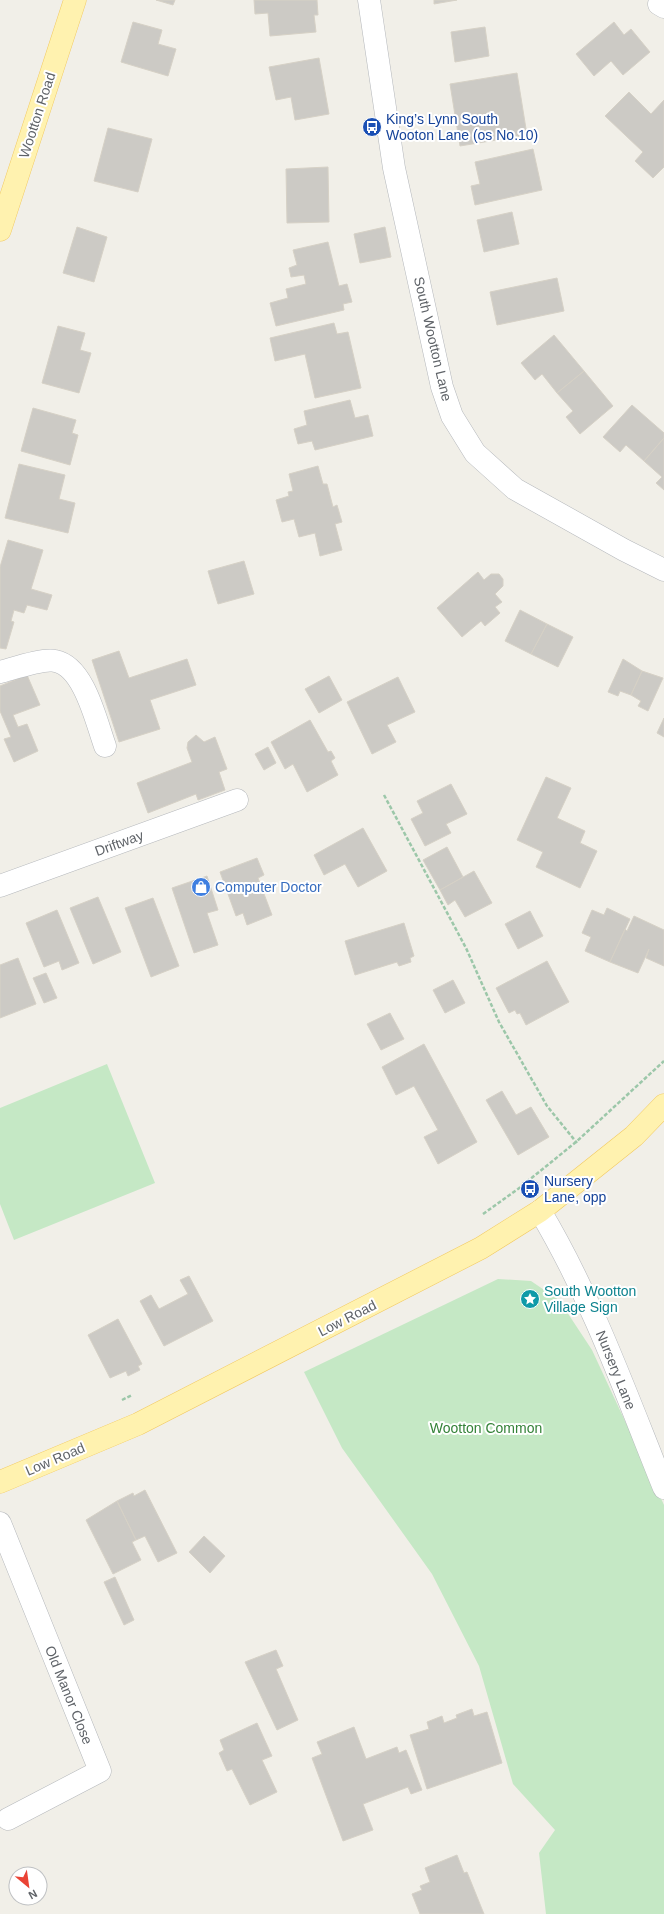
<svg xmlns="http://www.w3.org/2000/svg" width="664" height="1914" viewBox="0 0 664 1914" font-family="Arial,sans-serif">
<rect width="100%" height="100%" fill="#f1efe8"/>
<!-- green -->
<path fill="#c5e8c5" d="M107,1064L155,1183L14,1240L0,1204V1108Z
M498,1279L531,1281L559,1300L592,1350L664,1505V1914H546L539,1853L555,1830L513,1784L479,1666L432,1574L342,1448L304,1372Z"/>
<!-- building -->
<path fill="#cccac5" stroke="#d6d1c6" d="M156,0H175L173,5Z
M254,0H317L318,15H314L316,32L270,36L268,13L255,14Z
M434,0H457L434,4Z
M133,22L162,30L158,44L176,49L168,76L121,62Z
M614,22L624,35L631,29L650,52L623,75L611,61L594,76L576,54Z
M485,27L489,56L455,62L451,32Z
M319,58L329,114L295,120L291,97L276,100L269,67Z
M517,73L527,135L460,146L450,84Z
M629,92L651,114L664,100V167L653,178L635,161L643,152L605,116Z
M108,128L152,139L138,192L94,181Z
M533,149L542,190L475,205L471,186L480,184L475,162Z
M328,167L329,222L287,223L286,169Z
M512,212L519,244L484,252L477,220Z
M77,227L107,237L94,282L63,273Z
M385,227L391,257L360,263L354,234Z
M328,242L339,286L347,284L352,302L343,304L344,310L276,326L270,303L288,298L286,289L306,284L304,275L291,277L289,268L297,265L293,250Z
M557,278L564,311L497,325L490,292Z
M334,323L337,334L348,332L361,388L315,398L305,354L275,361L270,338Z
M58,326L85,333L80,350L91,353L79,393L42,383Z
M554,335L584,371L557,393L542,374L535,380L521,363Z
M584,371L613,406L580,434L566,417L573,411L557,393Z
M350,400L355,418L368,415L373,436L315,450L312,441L298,444L294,429L307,425L304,411Z
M632,405L664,433V438L644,461L626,445L620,452L603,437Z
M33,408L76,420L72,433L78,435L70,465L21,451Z
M664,438V490L656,483L662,477L644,461Z
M19,464L65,475L59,499L75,503L68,533L5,518Z
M318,466L323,484H327L333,507L337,505L342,522L335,524L342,550L320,556L315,533L299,537L294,519L282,522L276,500L289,496L288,492L293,491L289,474Z
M8,540L43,550L31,589L52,595L47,610L27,605L24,613L14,610L11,621L14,622L6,649L0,648V567Z
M244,561L254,594L218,604L208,571Z
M478,572L484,580L491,574H499L503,579V586L495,594L502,602L495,607L500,613L485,626L481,621L462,637L437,608Z
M520,610L547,624L531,654L505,641Z
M547,624L573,637L558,667L531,654Z
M119,651L129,678L187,659L196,685L150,700L160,729L119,742L92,660Z
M623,659L642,671L631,695L620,691L618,696L608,692Z
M642,671L663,678L648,711L638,706L641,701L631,695Z
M27,675L40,705L13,715L18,727L27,724L38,751L14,762L4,739L11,737L0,711V686Z
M329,676L342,700L319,713L305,689Z
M398,677L415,712L387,725L396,742L372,754L347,702Z
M664,718V737L657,733Z
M310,720L328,752L331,751L335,758L331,761L338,775L307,792L293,764L285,769L271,742Z
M196,735L204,742L215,737L227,769L219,772L225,790L198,800L196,794L148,813L137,783L192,762L187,748L188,742Z
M268,747L276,763L264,770L255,754Z
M546,777L571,788L557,818L585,831L580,843L597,851L580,888L536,867L543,852L517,840Z
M451,784L467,814L446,824L451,833L425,846L411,819L423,813L417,801Z
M363,828L387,871L358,887L345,864L324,875L314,855Z
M447,847L463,877L440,890L423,860Z
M257,858L264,875L258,878L272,915L247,925L243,913L236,916L220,872Z
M474,871L492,903L465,917L455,900L448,905L440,890Z
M207,876L218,910L207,913L218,945L194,953L172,888Z
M98,897L121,952L93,964L70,908Z
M153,898L179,966L151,977L125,908Z
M607,908L630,919L610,962L585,951L591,937L582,933L592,910L604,915Z
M57,910L79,963L62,970L59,961L44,967L26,923Z
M530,911L543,936L518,949L505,924Z
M634,916L664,930V966L646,958L649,949L638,973L610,962L625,929L627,931Z
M404,923L414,956L410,958L411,962L399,966L397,962L355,975L345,941Z
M18,958L36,1004L0,1018V965Z
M547,961L569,1002L526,1025L520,1013L517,1014L515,1010L509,1013L496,988Z
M46,973L57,998L44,1003L33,978Z
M453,980L465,1003L445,1013L433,990Z
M390,1013L404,1039L381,1050L367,1024Z
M424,1044L477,1142L438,1164L424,1137L438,1130L414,1086L396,1095L382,1067Z
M502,1091L516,1115L531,1107L549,1137L518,1155L486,1100Z
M189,1276L213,1321L164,1346L140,1301L151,1295L159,1309L188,1294L180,1280Z
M118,1319L142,1364L138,1366L140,1370L128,1376L126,1371L110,1378L88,1335Z
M145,1490L177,1553L158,1562L145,1536L136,1540L117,1501L133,1493L134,1496Z
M117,1501L136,1540L132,1542L141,1560L113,1574L86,1520Z
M204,1536L225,1556L210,1573L189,1552Z
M115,1577L134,1620L124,1625L104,1582Z
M276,1650L283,1666L276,1669L298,1720L277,1730L245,1662Z
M472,1709L474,1716L487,1712L502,1763L427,1789L410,1735L429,1729L427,1722L442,1716L444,1723L457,1718L456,1715Z
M257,1723L272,1756L262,1760L277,1792L250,1805L232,1769L227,1771L219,1753L224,1750L220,1740Z
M354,1727L366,1759L397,1747L399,1753L406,1750L422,1790L411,1794L408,1787L363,1804L373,1830L343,1841L312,1758L322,1754L317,1742Z
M457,1855L464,1873L467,1872L484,1914H420L412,1894L422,1890L420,1886L430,1882L425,1868Z"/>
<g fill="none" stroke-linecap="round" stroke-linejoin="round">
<!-- minor casing -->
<g stroke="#b5b8bc" stroke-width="23">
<path id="minor" d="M369,0L394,168L442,387L452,416L475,453L515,489L624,550L664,570
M659,4L664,7
M0,672C12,669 44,658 55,661C84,666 96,721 105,746
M0,886L237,800
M540,1211C592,1298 626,1394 664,1488
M0,1523L100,1771L8,1819"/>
</g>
<!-- major casing -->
<g stroke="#f2c960" stroke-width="23">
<path id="major" d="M0,230L75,0
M0,1482L138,1424L481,1248L540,1211L634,1136L664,1105"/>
</g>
<!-- path -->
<path stroke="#9cc7a9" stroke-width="2.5" stroke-dasharray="4 2" stroke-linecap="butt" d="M384,795L466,948L499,1022L547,1106L577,1143
M483,1214L518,1189L576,1142L664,1061
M122,1400L132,1395"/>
<!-- minor -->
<use href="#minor" stroke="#fff" stroke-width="22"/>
<!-- major -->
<use href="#major" stroke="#fff2af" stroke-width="22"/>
</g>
<!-- icons -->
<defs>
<g id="bus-disc" transform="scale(1)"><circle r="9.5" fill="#1a4fb4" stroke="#fff"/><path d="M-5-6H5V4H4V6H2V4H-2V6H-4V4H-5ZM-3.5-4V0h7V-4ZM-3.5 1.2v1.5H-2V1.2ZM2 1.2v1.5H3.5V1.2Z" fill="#fff"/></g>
<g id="shop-disc" transform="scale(1)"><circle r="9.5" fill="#3f7fe0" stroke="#fff"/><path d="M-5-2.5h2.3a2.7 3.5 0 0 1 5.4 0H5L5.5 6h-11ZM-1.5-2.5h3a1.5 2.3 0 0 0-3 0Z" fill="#fff"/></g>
<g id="sight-disc" transform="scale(1)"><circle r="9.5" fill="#0f9aa8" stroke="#fff"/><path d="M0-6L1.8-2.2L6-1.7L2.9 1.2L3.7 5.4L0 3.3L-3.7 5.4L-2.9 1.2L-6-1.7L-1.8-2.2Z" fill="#fff"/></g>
</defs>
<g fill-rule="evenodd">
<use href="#bus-disc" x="372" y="127"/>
<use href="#shop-disc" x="201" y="887"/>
<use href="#bus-disc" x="530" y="1189"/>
<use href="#sight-disc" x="530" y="1299"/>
</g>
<g text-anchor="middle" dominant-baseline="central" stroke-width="4" stroke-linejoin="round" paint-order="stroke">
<!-- street labels -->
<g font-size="14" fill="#5f6368" stroke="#fff">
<text transform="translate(37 115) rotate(-72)">Wootton Road</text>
<text transform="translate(433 339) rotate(77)">South Wootton Lane</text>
<text transform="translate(119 843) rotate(-20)">Driftway</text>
<text transform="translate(347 1318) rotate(-27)">Low Road</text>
<text transform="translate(616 1370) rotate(68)">Nursery Lane</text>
<text transform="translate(55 1459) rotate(-23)">Low Road</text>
<text transform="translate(69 1695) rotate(68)">Old Manor Close</text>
</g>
<!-- transit labels -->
<g font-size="14" fill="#164399" stroke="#fff" text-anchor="start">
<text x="386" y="119">King’s Lynn South<tspan x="386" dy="16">Wooton Lane (os No.10)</tspan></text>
<text x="544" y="1181">Nursery<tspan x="544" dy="16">Lane, opp</tspan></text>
</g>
<!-- shop labels -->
<g font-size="14" fill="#366cbe" stroke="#fff" text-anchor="start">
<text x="215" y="887">Computer Doctor</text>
</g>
<!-- culture labels -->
<g font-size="14" fill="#0d838f" stroke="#fff" text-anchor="start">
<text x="544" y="1291">South Wootton<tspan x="544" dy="16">Village Sign</tspan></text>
</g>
<!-- park labels -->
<g font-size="14" fill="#348238" stroke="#fff">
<text x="486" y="1428">Wootton Common</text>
</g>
</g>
<!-- north arrow -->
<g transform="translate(28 1886) rotate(151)"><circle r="19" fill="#ffffff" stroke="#bfc1c3"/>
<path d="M0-3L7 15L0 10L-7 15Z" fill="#ea4335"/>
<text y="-6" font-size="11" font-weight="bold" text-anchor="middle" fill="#5f6368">N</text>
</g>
</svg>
